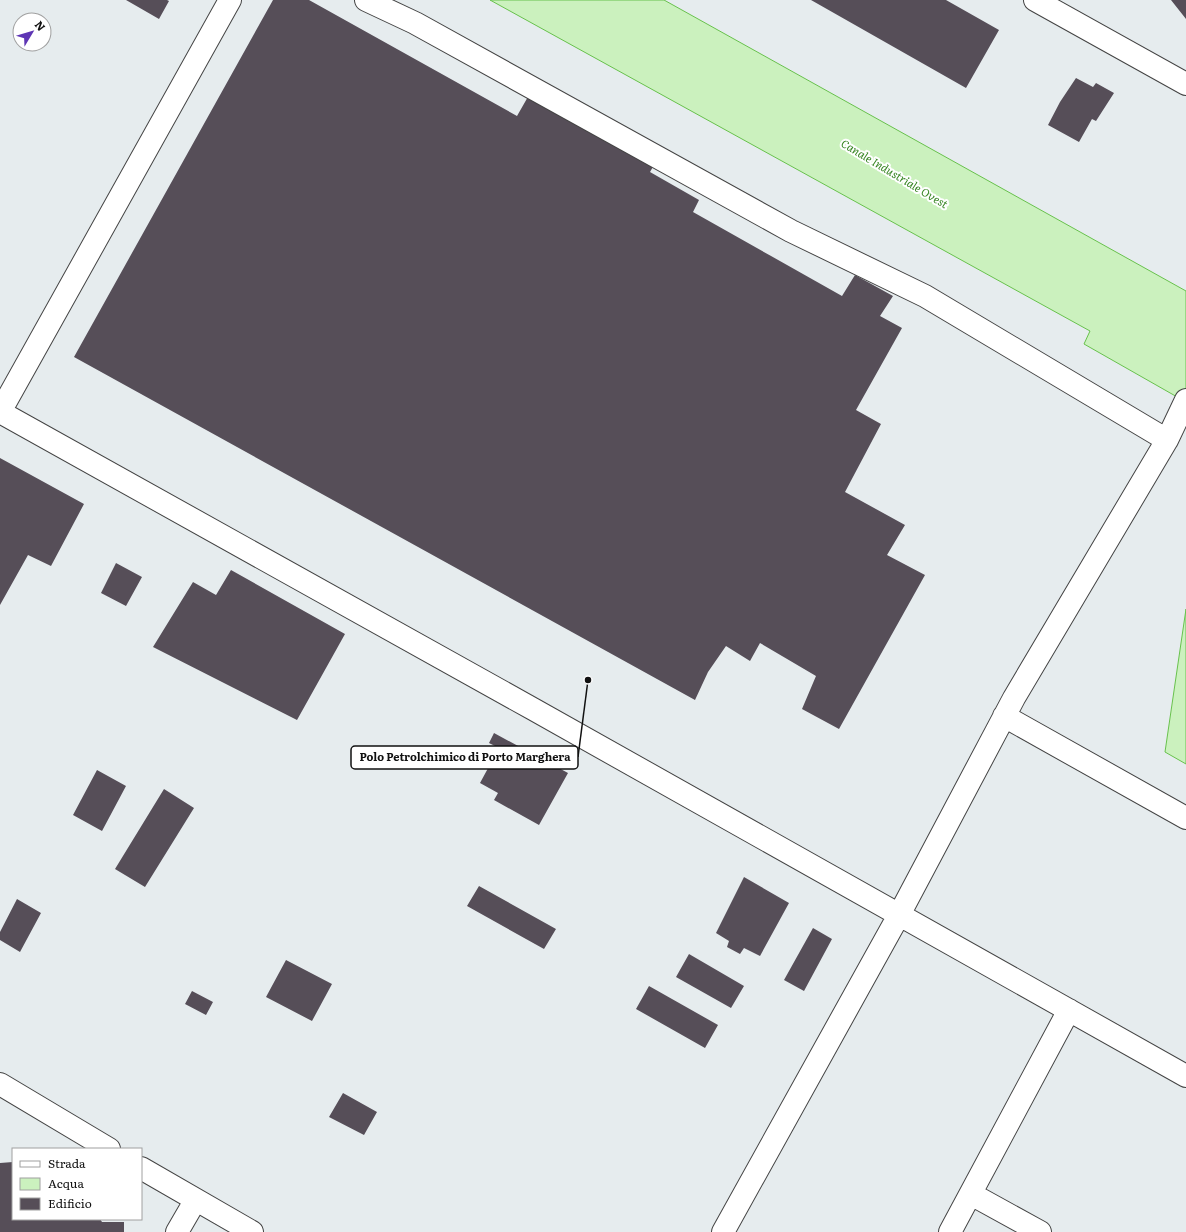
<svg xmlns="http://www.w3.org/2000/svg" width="1186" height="1232" viewBox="0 0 1186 1232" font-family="Literata,serif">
<rect width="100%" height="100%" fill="#fef5fc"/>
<!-- industrial -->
<path fill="#e6ecee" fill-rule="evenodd" d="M0,0H490L1090,331L1084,344L1186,402V609L1165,751L1186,764V1232H0ZM20,20H44V44H20ZM13,1149H141V1219H13Z
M664,0H1186V291Z"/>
<!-- water -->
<path fill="#cbf1be" stroke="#67c14c" d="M490,0H664L1186,291V402L1084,344L1090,331Z
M1186,609V764L1165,752Z"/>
<!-- building -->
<path fill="#564e58" d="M126,0H167L169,1L159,19Z
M273,0H309L517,116L529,95L654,165L650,172L699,200L693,212L842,296L855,275L893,296L880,316L902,328L856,410L881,424L845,492L905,525L887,555L925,575L839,729L802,709L816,676L760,643L750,661L726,646L708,672L695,700L74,357Z
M811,0H946L999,30L966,88Z
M1171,0H1186V19Z
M1076,78L1093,87L1096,83L1114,93L1096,121L1092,119L1079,142L1048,125L1060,102Z
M0,458L84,504L51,566L28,555L0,605Z
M116,563L142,577L126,606L101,593Z
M231,570L345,634L297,720L153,647L193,582L216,595Z
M494,733L568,773L539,825L494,800L498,793L480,783L499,748L489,743Z
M97,770L126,786L102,831L73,815Z
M164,789L194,808L145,887L115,869Z
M744,877L789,903L760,956L744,948L740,954L727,947L729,941L716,933Z
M479,886L556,929L544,949L467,906Z
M17,899L41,913L20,952L0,940V932Z
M813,928L832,939L804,991L784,980Z
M689,954L744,986L731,1008L676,977Z
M286,960L332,984L312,1021L266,997Z
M649,986L718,1025L705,1048L636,1009Z
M192,991L213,1002L206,1015L185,1004Z
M343,1093L377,1112L364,1135L329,1117Z
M13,1162V1219H100L102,1222H124V1232H0V1163Z"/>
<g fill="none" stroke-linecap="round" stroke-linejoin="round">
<!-- minor casing -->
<g stroke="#444" stroke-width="24">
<path id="minor" d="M366,0L415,23L791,231L925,296L1167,440
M1035,0L1186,84
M0,412L533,709L1186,1076
M0,412L230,0
M1004,716L1186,818
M0,1084L109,1149
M141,1168L252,1232
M971,1194L1040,1232
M177,1232L195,1201
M723,1232L899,915L1014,698L1167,440L1186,400
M950,1232L1069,1010"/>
</g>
<!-- minor -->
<use href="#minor" stroke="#fff" stroke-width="22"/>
</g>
<g text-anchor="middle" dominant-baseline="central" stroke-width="4" stroke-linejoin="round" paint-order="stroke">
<!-- water labels -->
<g font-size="11" font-style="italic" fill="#358421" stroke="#fff">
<text transform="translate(895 173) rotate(31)">Canale Industriale Ovest</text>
</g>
</g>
<!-- callouts -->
<path fill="none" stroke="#111" stroke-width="1.5" d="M588 680L578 757"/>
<circle fill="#111" stroke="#fff" stroke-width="1.5" cx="588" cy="680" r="4"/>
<rect fill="#fff" stroke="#111" stroke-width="1.5" x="351" y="746" width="227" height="23" rx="4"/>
<g font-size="11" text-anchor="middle" font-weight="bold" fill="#111">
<text x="465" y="761">Polo Petrolchimico di Porto Marghera</text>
</g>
<!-- legend -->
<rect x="12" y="1148" width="130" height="72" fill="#ffffff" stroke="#a0a0a0"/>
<rect x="20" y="1161" width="20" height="6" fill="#ffffff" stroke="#a0a0a0"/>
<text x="48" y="1168" font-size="12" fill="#111111">Strada</text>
<rect x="20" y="1178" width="20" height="12" fill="#cbf1be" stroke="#a0a0a0"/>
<text x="48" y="1188" font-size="12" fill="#111111">Acqua</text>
<rect x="20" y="1198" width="20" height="12" fill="#564e58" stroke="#a0a0a0"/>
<text x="48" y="1208" font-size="12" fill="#111111">Edificio</text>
<!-- north arrow -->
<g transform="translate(32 32) rotate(52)"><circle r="19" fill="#ffffff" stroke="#a0a0a0"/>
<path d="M0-3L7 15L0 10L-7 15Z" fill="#5e35b4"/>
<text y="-6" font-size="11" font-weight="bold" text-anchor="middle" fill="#111111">N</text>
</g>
</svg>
